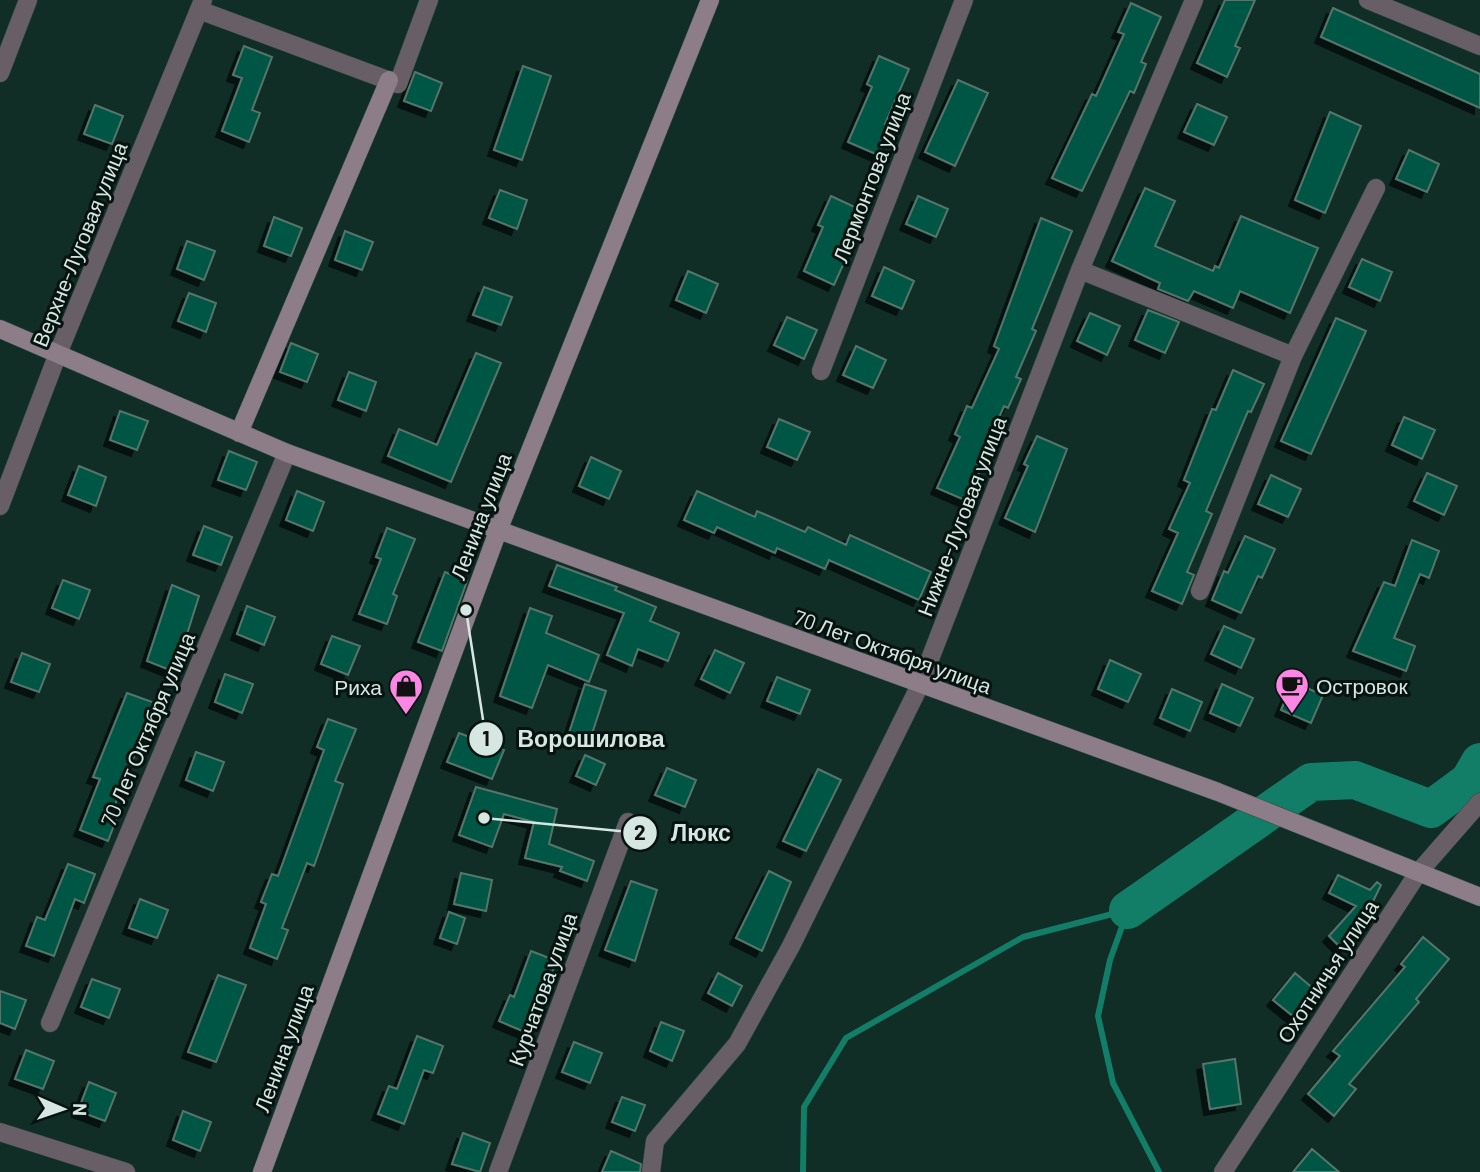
<svg xmlns="http://www.w3.org/2000/svg" width="1480" height="1172" viewBox="0 0 1480 1172" font-family="Barlow,sans-serif">
<defs>
<filter id="shadow"><feDropShadow dx="-6" dy="6" stdDeviation="0" flood-color="#0009"/></filter>
</defs>
<rect width="100%" height="100%" fill="#102d26"/>
<g fill="none" stroke-linecap="round" stroke-linejoin="round">
<!-- stream -->
<path stroke="#137e68" stroke-width="6" d="M1128,910L1110,960L1098,1016L1113,1083L1159,1172
M803,1172L804,1107L846,1038L1023,937L1128,910"/>
<!-- river -->
<path stroke="#137e68" stroke-width="38" d="M1128,910L1311,782L1355,780L1431,809L1469,781L1480,762"/>
</g>
<!-- building -->
<path fill="#005645" stroke="#57756b" stroke-width="2" filter="url(#shadow)" d="M1225,0H1255L1235,46L1240,48L1227,77L1197,63Z
M1131,3L1161,17L1141,62L1146,64L1134,93L1130,91L1082,191L1052,178L1092,94L1096,96L1124,34L1118,32Z
M1333,8L1480,74V108L1321,37Z
M244,46L272,57L252,110L260,113L249,142L222,131L242,78L233,75Z
M879,56L909,69L885,124L891,127L878,155L848,142L872,87L867,84Z
M523,66L551,76L522,160L494,150Z
M415,72L442,83L431,111L404,101Z
M958,80L988,93L955,166L925,152Z
M1197,104L1227,117L1214,145L1184,132Z
M95,105L123,116L112,144L84,134Z
M1330,112L1361,126L1325,213L1295,200Z
M1409,150L1439,164L1427,192L1396,179Z
M1145,188L1175,201L1155,246L1213,271L1215,266L1219,268L1241,216L1318,248L1290,313L1240,291L1233,308L1194,291L1188,301L1158,289L1160,283L1112,261Z
M500,190L527,200L517,229L489,218Z
M831,196L861,210L841,254L847,256L834,285L804,271L823,227L818,225Z
M918,196L948,209L936,237L906,224Z
M274,217L302,228L291,256L264,246Z
M1041,218L1072,231L1032,329L1036,331L1016,377L1021,379L1008,408L1004,406L975,471L979,473L967,501L937,488L960,437L955,434L967,406L972,408L999,349L994,346Z
M345,231L373,242L362,270L335,260Z
M187,241L215,251L204,280L177,269Z
M1362,259L1392,272L1380,301L1349,287Z
M884,267L914,281L902,309L872,296Z
M688,271L718,284L706,313L676,300Z
M484,287L512,297L501,325L473,315Z
M189,293L216,303L206,332L178,321Z
M1148,310L1179,322L1165,353L1135,340Z
M1090,313L1120,326L1107,355L1077,341Z
M787,317L817,330L804,359L774,345Z
M1336,318L1366,331L1311,454L1281,441Z
M291,343L318,354L307,382L280,372Z
M856,346L886,360L873,388L843,375Z
M476,353L501,363L451,482L388,456L399,429L437,445Z
M1233,370L1264,384L1251,412L1248,411L1206,511L1212,514L1187,572L1194,575L1182,604L1152,591L1178,533L1169,529L1190,483L1184,480L1212,409L1216,410Z
M349,372L376,382L366,411L338,400Z
M120,411L148,421L137,450L110,440Z
M1404,417L1435,430L1422,459L1392,445Z
M779,419L810,432L797,460L767,447Z
M1037,436L1067,449L1035,532L1005,518L1028,466L1024,464Z
M229,451L257,462L246,490L218,480Z
M591,457L621,471L609,499L579,486Z
M79,466L106,477L96,506L68,495Z
M1427,473L1457,486L1444,515L1414,501Z
M1271,475L1301,489L1288,517L1258,504Z
M297,491L324,502L313,531L286,520Z
M697,491L755,517L757,511L805,532L808,527L846,545L850,535L931,572L919,600L829,560L825,569L777,548L775,553L717,527L714,533L684,520Z
M204,526L232,537L221,565L193,555Z
M387,528L415,539L393,594L397,596L387,624L359,614L381,559L376,557Z
M1245,536L1275,549L1262,578L1258,576L1241,613L1212,600L1224,571L1228,573Z
M1412,540L1439,551L1429,578L1420,574L1394,638L1415,646L1406,671L1353,651L1384,582L1395,586Z
M557,565L617,587L615,590L656,607L650,621L679,633L668,661L638,649L632,666L607,655L624,613L549,586Z
M445,572L467,581L442,651L418,642Z
M63,580L90,590L79,619L52,608Z
M172,585L199,596L175,672L147,661Z
M247,606L275,617L264,645L237,634Z
M530,608L552,616L546,633L599,655L589,682L548,665L532,708L500,696Z
M1224,626L1254,639L1241,668L1211,654Z
M332,636L360,646L348,675L321,664Z
M715,650L744,663L730,693L701,679Z
M22,653L50,664L39,692L11,682Z
M1110,660L1141,674L1128,702L1098,689Z
M225,674L253,684L242,713L215,702Z
M777,677L810,690L800,714L767,701Z
M1293,682L1323,695L1311,723L1281,710Z
M585,684L606,691L589,743L568,736Z
M1222,684L1253,698L1240,726L1210,713Z
M1172,689L1202,702L1190,731L1160,718Z
M127,693L155,703L113,810L119,812L108,841L80,830L100,779L93,777Z
M328,719L356,729L335,781L343,784L314,866L307,863L282,928L288,930L277,959L250,948L266,904L261,902L272,874L278,876L324,750L317,747Z
M459,733L504,750L492,779L447,762Z
M196,752L224,762L213,791L186,780Z
M585,755L605,764L596,785L576,776Z
M667,768L696,780L685,807L655,795Z
M818,769L841,780L806,851L783,841Z
M476,787L557,809L549,844L594,861L587,881L560,871L562,867L525,858L534,822L504,814L492,847L459,835Z
M68,864L95,874L84,903L75,899L54,956L26,946L37,917L45,920Z
M769,871L791,882L762,951L736,938Z
M461,873L492,880L486,911L454,904Z
M1338,875L1370,890L1377,882L1381,885L1362,924L1365,926L1343,950L1329,936L1356,906L1329,893Z
M631,881L657,890L635,961L605,950Z
M140,899L168,910L157,938L129,928Z
M449,912L465,918L457,944L440,938Z
M1423,937L1449,959L1416,999L1419,1002L1349,1084L1356,1089L1334,1116L1308,1094L1340,1056L1333,1051L1405,967L1401,964Z
M531,951L557,961L525,1032L499,1021L510,995L514,997Z
M718,973L742,986L732,1006L708,993Z
M1295,973L1321,995L1299,1021L1273,1000Z
M218,975L246,985L216,1062L188,1052Z
M92,979L120,989L109,1018L81,1007Z
M0,991L26,1000L15,1029L0,1023Z
M661,1022L684,1031L672,1061L650,1051Z
M417,1036L443,1046L433,1073L424,1070L404,1124L378,1114L389,1086L397,1089Z
M574,1042L602,1053L590,1083L562,1072Z
M26,1050L54,1061L43,1089L15,1079Z
M1235,1059L1241,1104L1210,1109L1203,1064Z
M89,1082L116,1093L105,1121L78,1111Z
M622,1097L645,1105L635,1131L612,1122Z
M183,1111L211,1122L200,1151L173,1140Z
M463,1133L490,1143L480,1172L452,1164Z
M1312,1149L1339,1172H1293Z
M611,1151L641,1164L640,1172H602Z"/>
<g fill="none" stroke-linecap="round" stroke-linejoin="round">
<!-- street casing -->
<g stroke="#304b44" stroke-width="19">
<path id="street" d="M1368,0L1480,46
M199,10L398,84L429,0
M0,73L28,0
M1080,270L1293,356
M821,371L964,0
M0,506L57,356L203,0
M1200,591L1293,356L1376,188
M50,1023L287,453
M0,1132L126,1172
M498,1172L628,822
M651,1172L655,1141L737,1044L791,946L920,685L1080,270L1194,0
M1223,1172L1418,873L1480,802"/>
</g>
<!-- secondary casing -->
<g stroke="#304b44" stroke-width="19">
<path id="secondary" d="M0,329L287,453L1218,792L1480,897
M239,433L389,80
M262,1172L498,531L710,0"/>
</g>
<!-- street -->
<use href="#street" stroke="#685e66" stroke-width="18"/>
<!-- secondary -->
<use href="#secondary" stroke="#8d7d89" stroke-width="18"/>
</g>
<!-- icons -->
<defs>
<g id="cafe-pin" transform="scale(1.75)"><path d="M0 17L-7.5 6A9.5 9.5 0 1 1 7.5 6Z" fill="#fc86e3" stroke="#07130f"/><path d="M-5.5-4.5H6V0H3Q3 3.5 0 3.5H-2.5Q-5.5 3.5-5.5 0ZM3-3.2v2h1.7v-2ZM-6 4.5H4V6H-6Z" fill="#111"/></g>
<g id="shop-pin" transform="scale(1.75)"><path d="M0 17L-7.5 6A9.5 9.5 0 1 1 7.5 6Z" fill="#fc86e3" stroke="#07130f"/><path d="M-5-2.5h2.3a2.7 3.5 0 0 1 5.4 0H5L5.5 6h-11ZM-1.5-2.5h3a1.5 2.3 0 0 0-3 0Z" fill="#111"/></g>
</defs>
<g fill-rule="evenodd">
<use href="#cafe-pin" x="1292" y="685"/>
<use href="#shop-pin" x="406" y="686"/>
</g>
<g text-anchor="middle" dominant-baseline="central" stroke-width="6" stroke-linejoin="round" paint-order="stroke">
<!-- street labels -->
<g font-size="21" fill="#d6e7e1" stroke="#07130f">
<text transform="translate(871 177) rotate(-69)">Лермонтова улица</text>
<text transform="translate(79 244) rotate(-68)">Верхне-Луговая улица</text>
<text transform="translate(480 516) rotate(-69)">Ленина улица</text>
<text transform="translate(961 516) rotate(-69)">Нижне-Луговая улица</text>
<text transform="translate(893 651) rotate(20)">70 Лет Октября улица</text>
<text transform="translate(147 729) rotate(-67)">70 Лет Октября улица</text>
<text transform="translate(1327 971) rotate(-57)">Охотничья улица</text>
<text transform="translate(542 989) rotate(-70)">Курчатова улица</text>
<text transform="translate(283 1048) rotate(-70)">Ленина улица</text>
</g>
<!-- poi labels -->
<g font-size="21" fill="#d6e7e1" stroke="#07130f" text-anchor="start">
<text x="1316" y="685">Островок</text>
<text x="382" y="686" text-anchor="end">Риха</text>
</g>
</g>
<!-- callouts -->
<path fill="none" stroke="#d6e7e1" stroke-width="2.5" d="M466 610L486 739M484 818L640 833"/>
<g fill="#d6e7e1" stroke="#07130f" stroke-width="2.5">
<circle cx="466" cy="610" r="7"/>
<circle cx="484" cy="818" r="7"/>
<circle cx="486" cy="739" r="18"/>
<circle cx="640" cy="833" r="18"/>
</g>
<g font-size="21" text-anchor="middle" font-weight="bold" fill="#111">
<text x="486" y="746">1</text>
<text x="640" y="840">2</text>
</g>
<g font-size="23" text-anchor="middle" font-weight="bold" fill="#d6e7e1" stroke="#07130f" stroke-width="6" stroke-linejoin="round" paint-order="stroke">
<text x="591" y="747">Ворошилова</text>
<text x="701" y="841">Люкс</text>
</g>
<!-- north arrow -->
<g transform="translate(63 1109) rotate(92)" stroke="#07130f" stroke-width="5" paint-order="stroke">
<path d="M0-5L12 26L0 18L-12 26Z" fill="#d6e7e1"/>
<text y="-10" font-size="19" font-weight="bold" text-anchor="middle" fill="#d6e7e1">N</text>
</g>
</svg>
